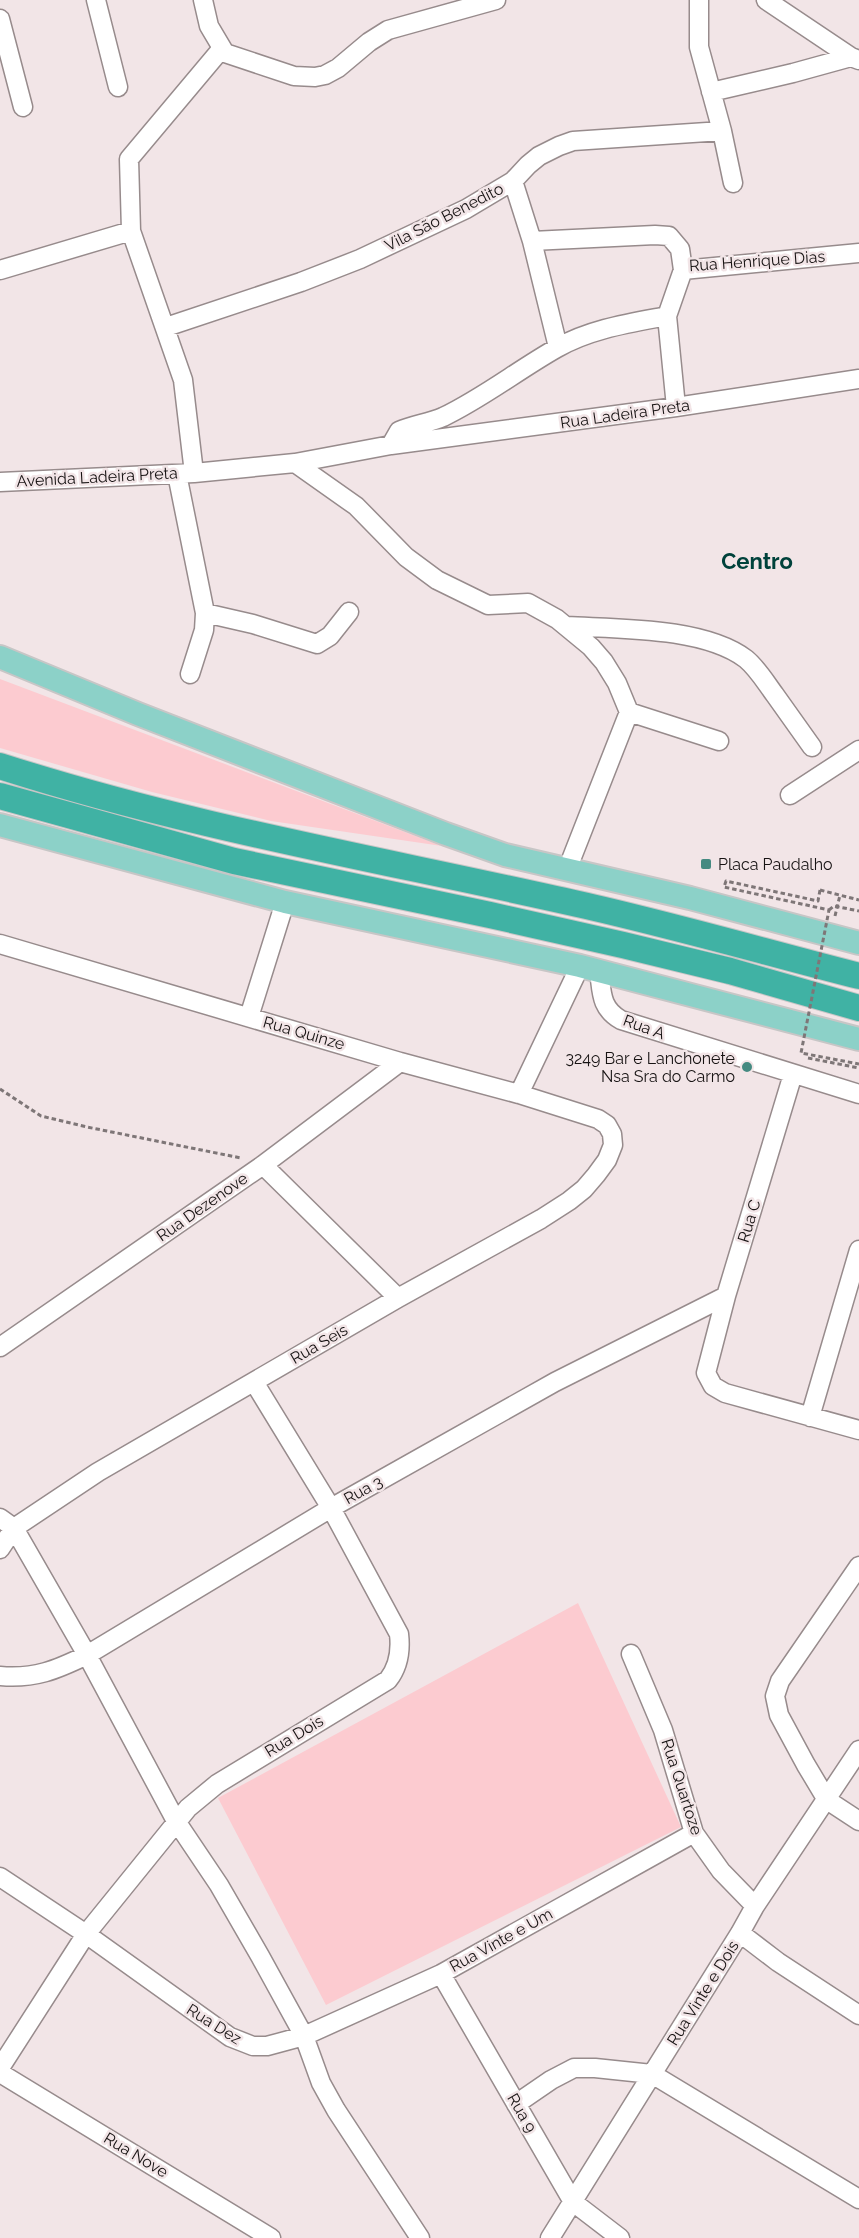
<svg xmlns="http://www.w3.org/2000/svg" width="859" height="2238" viewBox="0 0 859 2238" font-family="Raleway,sans-serif">
<rect width="100%" height="100%" fill="#f2e5e7"/>
<!-- green -->
<path fill="#fccbd0" d="M0,679L442,846L271,821L152,792L0,748Z
M578,1603L681,1827L326,2005L218,1798Z"/>
<g fill="none" stroke-linecap="round" stroke-linejoin="round">
<!-- minor casing -->
<g stroke="#978b8c" stroke-width="21">
<path id="minor" d="M96,0L118,87
M203,0L209,26L225,53
M699,0V47L722,131L733,183
M766,0L851,57
M0,19L23,107
M711,92L793,73L851,57L859,60
M513,181L532,241L558,347
M532,241L655,235L669,236L680,249L683,270L859,253
M0,270L131,231
M166,327L301,282L360,259L466,209L513,181L528,165L539,156L559,146L573,141L722,131
M676,407L667,316L683,270
M391,445L676,407L859,379
M295,463L391,445L399,431C413,425 429,423 443,417C483,398 518,370 557,348C590,329 630,323 667,316
M194,473L183,380L131,231L129,159L218,53H225L294,76L315,77L325,75L338,68L369,42L388,30L496,0
M177,474L205,613L204,630L190,674
M0,482L194,473L295,463L356,506L406,557L437,580L488,605L528,603L557,619L591,647L604,662L617,683L629,712L567,870
M205,613L253,624L317,644L330,636L349,612
M567,626C618,629 704,627 746,659C758,669 766,683 775,695C787,712 800,730 812,747
M629,712L719,741
M790,795L859,750
M0,944L400,1062L519,1094L598,1119L607,1125L612,1134L613,1145L607,1160L596,1175L584,1189L569,1201L541,1219L398,1298L98,1472L14,1528L0,1549
M599,971C602,992 600,1008 621,1020L859,1094
M249,1017L285,902
M793,1074L726,1296L706,1373L713,1386L725,1393L859,1430
M519,1094L580,966
M263,1165L398,1298
M0,1347L263,1165L400,1062
M810,1417L859,1250
M0,1518L14,1528L87,1655L176,1821L219,1885L260,1956L304,2036L321,2083L336,2110L420,2238
M859,1566L780,1681L775,1696L779,1715L806,1765L827,1800L859,1821
M631,1654L663,1730L694,1833L721,1871L755,1906
M0,1676C35,1679 56,1670 87,1655L331,1508L555,1382L726,1296
M0,1877L86,1934L230,2037L253,2046H267L304,2036L441,1974L694,1833
M740,1933L778,1962L859,2015
M441,1974L573,2202L620,2238
M0,2068L86,1934L188,1808L217,1784L388,1680C399,1666 401,1651 399,1634L331,1508L254,1382
M0,2073L271,2238
M516,2104L551,2080L574,2068H595L652,2074L859,2199
M550,2238L740,1933L755,1906L859,1750"/>
</g>
<!-- major casing -->
<g stroke="#c7c6c6" stroke-width="26">
<path id="major" d="M0,657L138,714L446,834L505,855L690,898L859,943
M0,825L285,902L580,966L859,1039"/>
</g>
<!-- highway casing -->
<g stroke="#c7c6c6" stroke-width="28">
<path id="highway" d="M0,766C189,827 384,860 578,904C672,925 765,952 859,976
M0,796L234,861L490,915L623,945L730,971L859,1008"/>
</g>
<!-- path -->
<path stroke="#7e7677" stroke-width="3" stroke-dasharray="4.5 3" stroke-linecap="butt" d="M820,890L859,900
M835,916L840,895
M808,1058L859,1068
M0,1089L41,1116L87,1127L241,1158"/>
<!-- minor -->
<use href="#minor" stroke="#fff" stroke-width="18"/>
<!-- major -->
<use href="#major" stroke="#8cd1c8" stroke-width="22"/>
<!-- highway -->
<use href="#highway" stroke="#40b2a4" stroke-width="26"/>
<!-- path-bridge -->
<path stroke="#7e7677" stroke-width="3" stroke-dasharray="4.5 3" stroke-linecap="butt" d="M820,890L818,901L726,881L724,887L829,910L801,1053L859,1064
M829,910L834,906L859,911"/>
</g>
<!-- markers -->
<g fill="#458a81" stroke="#f2e5e7" stroke-width="2">
<rect x="700" y="858" width="12" height="12" rx="3"/>
<circle cx="747" cy="1067" r="6"/>
</g>
<g text-anchor="middle" dominant-baseline="central" stroke-width="5" stroke-linejoin="round" paint-order="stroke">
<!-- street labels -->
<g font-size="16" fill="#171313" stroke="#f2e5e7">
<text transform="translate(444 217) rotate(-27)">Vila São Benedito</text>
<text transform="translate(757 261) rotate(-4)">Rua Henrique Dias</text>
<text transform="translate(625 414) rotate(-8)">Rua Ladeira Preta</text>
<text transform="translate(97 477) rotate(-3)">Avenida Ladeira Preta</text>
<text transform="translate(644 1027) rotate(20)">Rua A</text>
<text transform="translate(304 1033) rotate(16)">Rua Quinze</text>
<text transform="translate(202 1207) rotate(-35)">Rua Dezenove</text>
<text transform="translate(749 1221) rotate(-73)">Rua C</text>
<text transform="translate(319 1344) rotate(-30)">Rua Seis</text>
<text transform="translate(363 1490) rotate(-29)">Rua 3</text>
<text transform="translate(294 1736) rotate(-31)">Rua Dois</text>
<text transform="translate(682 1787) rotate(72)">Rua Quartoze</text>
<text transform="translate(501 1940) rotate(-29)">Rua Vinte e Um</text>
<text transform="translate(703 1993) rotate(-58)">Rua Vinte e Dois</text>
<text transform="translate(214 2024) rotate(32)">Rua Dez</text>
<text transform="translate(522 2113) rotate(60)">Rua 9</text>
<text transform="translate(136 2155) rotate(31)">Rua Nove</text>
</g>
<!-- poi labels -->
<g font-size="16" fill="#171313" stroke="#f2e5e7" text-anchor="start">
<text x="718" y="864">Placa Paudalho</text>
<text x="735" y="1058" text-anchor="end">3249 Bar e Lanchonete<tspan x="735" dy="18">Nsa Sra do Carmo</tspan></text>
</g>
<!-- district labels -->
<g font-size="22" font-weight="bold" fill="#00423b" stroke="#f2e5e7">
<text x="757" y="561">Centro</text>
</g>
</g>
</svg>
